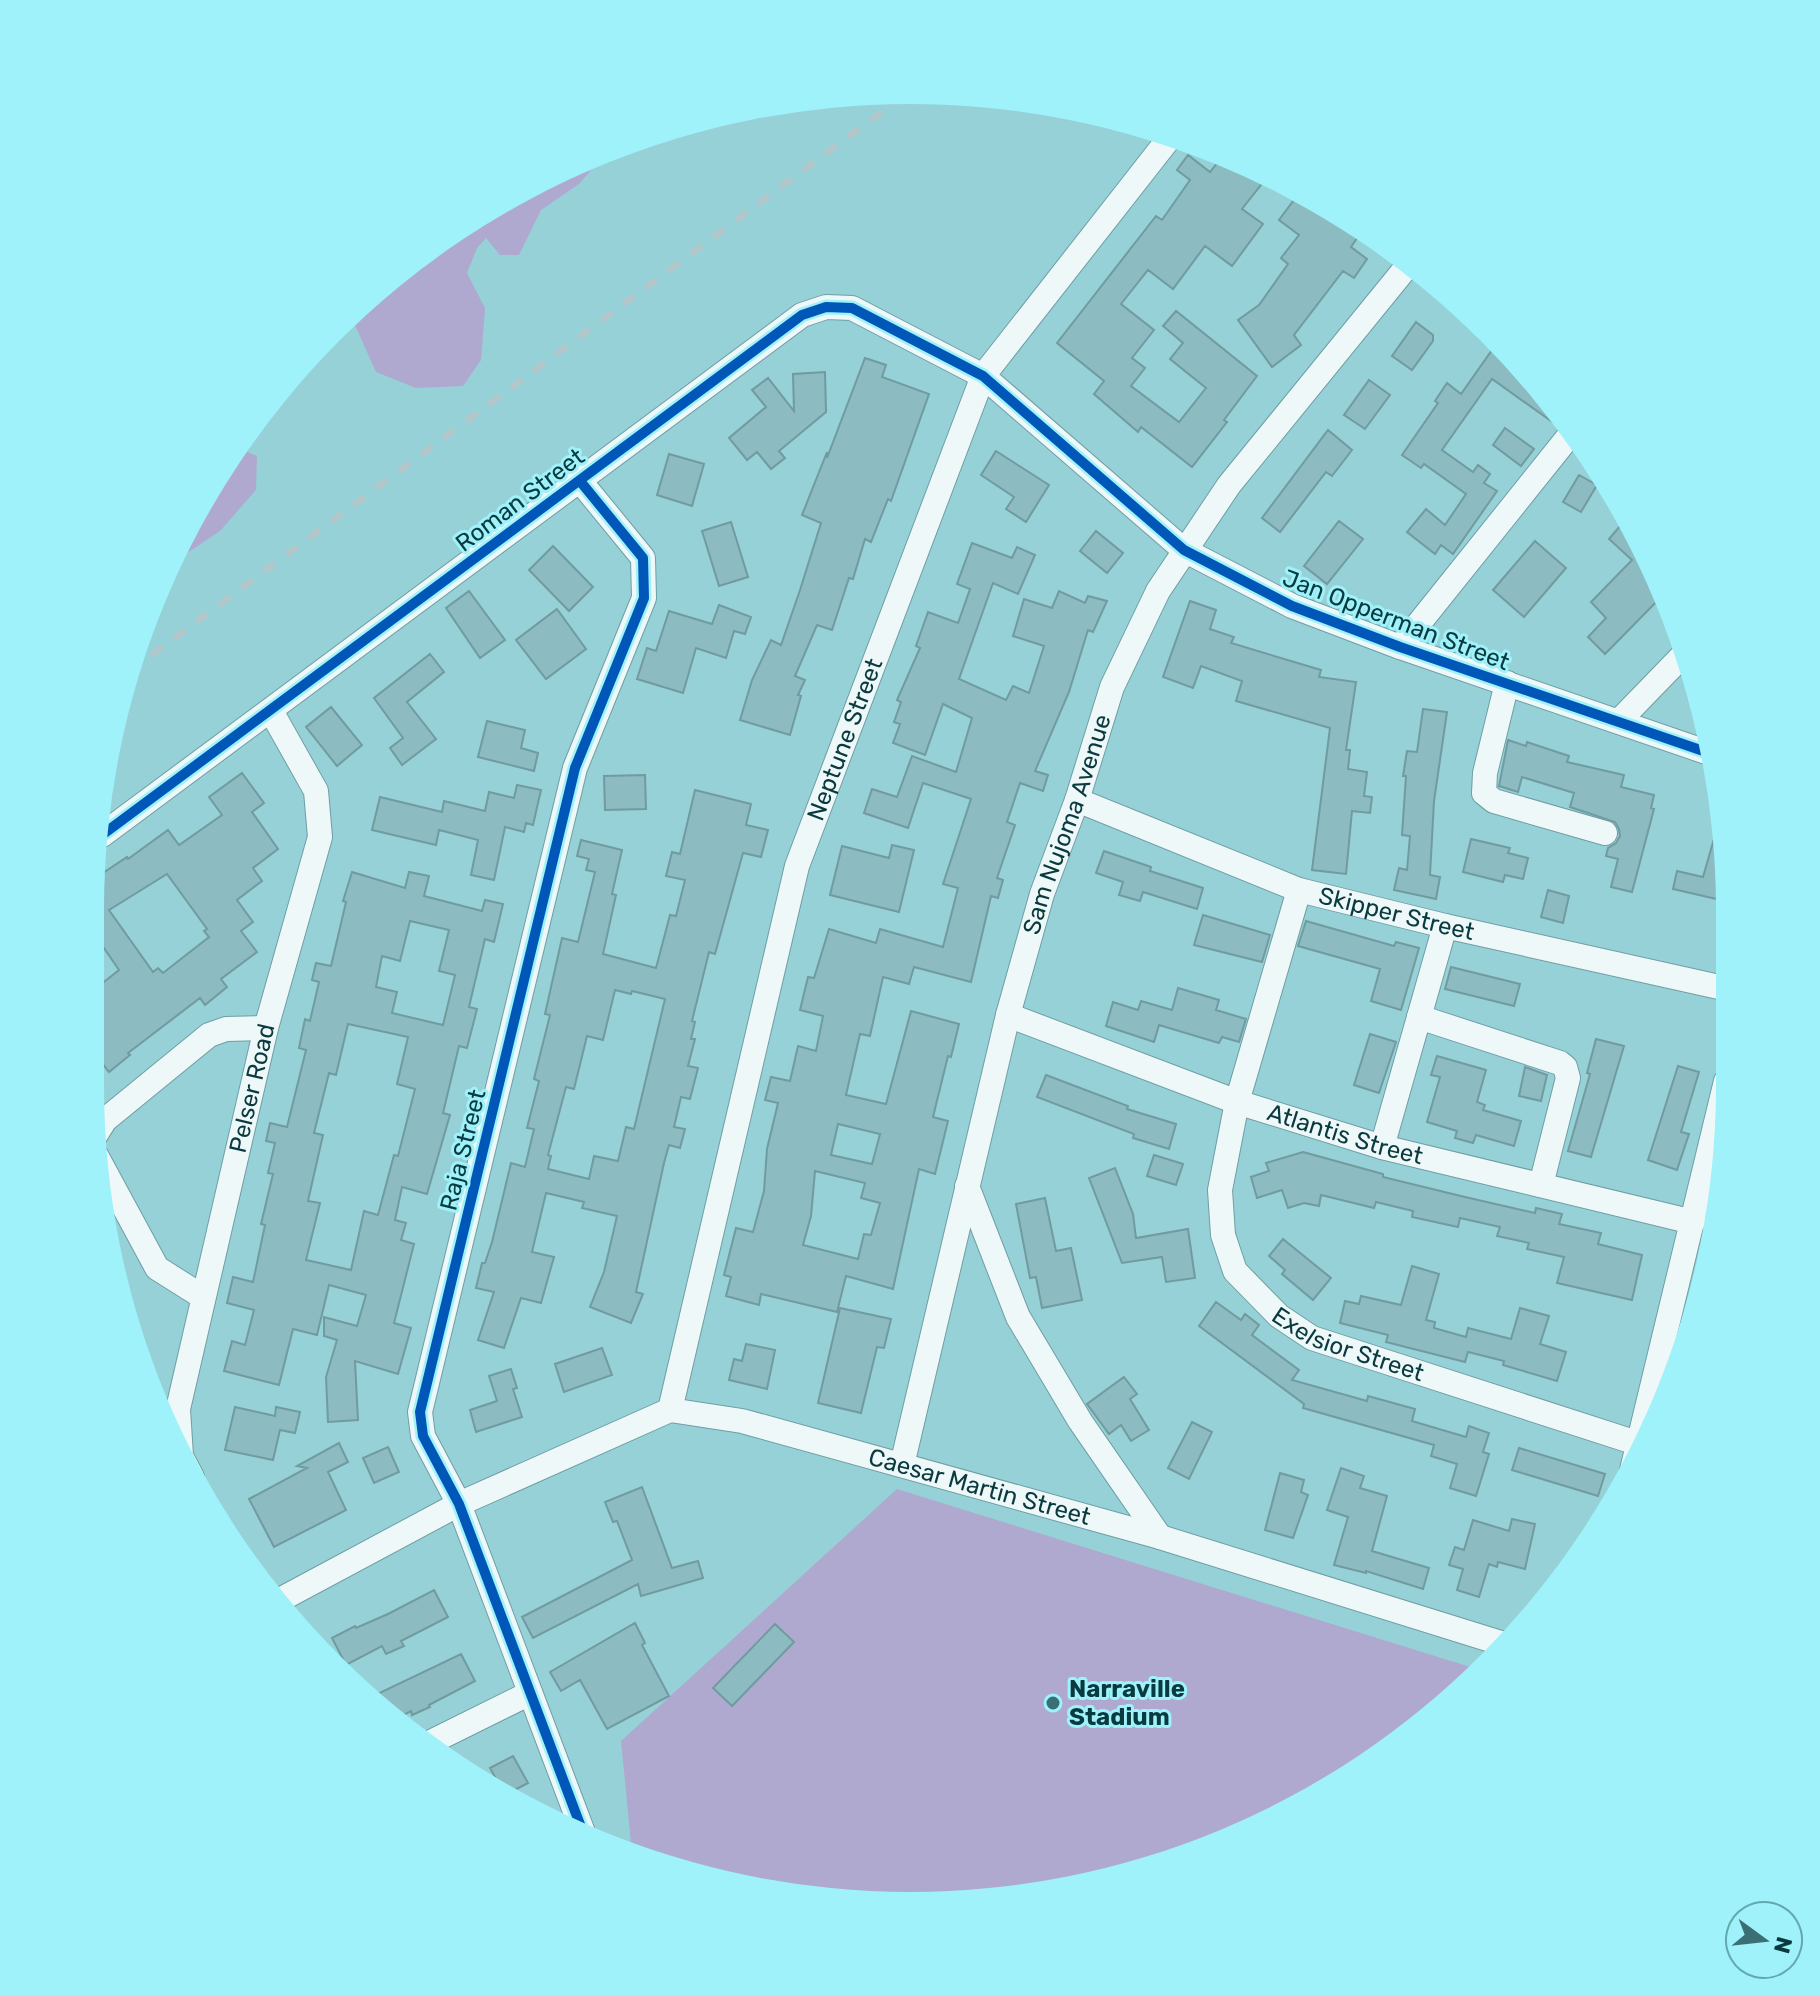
<svg xmlns="http://www.w3.org/2000/svg" width="1820" height="1996" viewBox="0 0 1820 1996" font-family="Rubik,sans-serif">
<rect width="100%" height="100%" fill="#96d1d8"/>
<!-- green -->
<path fill="#afa9cf" d="M610,148L579,184L541,210L519,255H500L486,238L477,248L467,273L485,308L481,360L463,386L416,388L376,372L350,314L454,228L596,153Z
M238,448L257,456L256,490L220,531L181,557L160,603H151L228,454Z
M897,1489L1480,1670L1409,1737L1224,1843L1070,1890L910,1906L698,1878L632,1853L621,1741Z"/>
<!-- building -->
<path fill="#8cbbc1" stroke="#709b9f" stroke-width="2" fill-rule="evenodd" d="M1225,153L1268,176L1242,209L1263,224L1232,266L1205,246L1173,289L1148,270L1121,304L1154,330L1132,358L1145,368L1131,386L1179,422L1206,388L1170,359L1183,343L1163,326L1176,311L1257,376L1224,420L1227,422L1192,467L1141,427L1138,432L1094,394L1104,381L1057,343L1156,216L1162,220L1190,180L1177,170L1188,155L1210,172Z
M1299,193L1339,214L1362,231L1351,247L1367,259L1354,278L1343,271L1294,335L1301,345L1272,367L1238,320L1259,305L1288,264L1281,258L1299,235L1279,220Z
M1416,322L1433,335V341L1412,370L1392,356Z
M1492,350L1532,382L1563,420L1558,426L1492,379L1442,450L1473,472L1478,465L1490,474L1484,483L1497,491L1453,554L1441,545L1435,554L1407,532L1426,509L1445,525L1466,494L1424,464L1421,468L1402,455L1438,403L1435,401L1447,383L1461,394Z
M865,358L886,365L882,377L929,394L891,501L888,499L871,542L865,539L853,579L849,578L832,630L817,625L795,676L805,680L798,695L801,696L790,735L740,720L752,680L771,640L781,645L800,590L821,523L802,515L827,452V458Z
M825,372L826,412L779,451L785,458L771,469L757,452L747,460L729,438L766,407L752,390L768,378L794,411L793,374Z
M1369,380L1390,395L1365,429L1344,415Z
M1505,428L1534,449L1521,466L1493,445Z
M1328,430L1352,450L1332,476L1326,472L1280,532L1262,518Z
M996,451L1049,485L1026,522L1006,509L1014,497L981,475Z
M669,454L704,464L692,506L657,495Z
M1579,475L1597,485L1581,512L1563,502Z
M1626,519L1666,592L1605,654L1588,637L1606,618L1591,602L1632,560L1609,539Z
M1339,521L1363,539L1327,584L1304,566Z
M731,522L748,577L719,586L702,531Z
M1096,531L1123,553L1107,573L1080,551Z
M1535,541L1566,568L1524,617L1493,590Z
M972,543L1012,558L1017,547L1035,555L1018,594L993,583L959,679L1006,700L1013,686L1029,693L1044,646L1013,636L1024,599L1052,608L1059,591L1085,603L1088,596L1107,601L1093,632L1088,630L1069,692L1035,771L1048,775L1043,791L1020,783L1007,822L1015,825L997,878L1003,880L998,898L991,896L971,982L914,967L909,984L883,977L870,1036L860,1034L846,1095L886,1104L911,1011L959,1024L951,1057L948,1056L933,1117L948,1121L935,1174L919,1169L893,1289L846,1276L837,1312L761,1294L759,1305L726,1296L731,1277L724,1275L736,1228L753,1232L764,1191L767,1149L778,1103L765,1100L771,1077L790,1081L798,1046L816,1051L823,1016L800,1010L808,977L814,978L829,929L876,943L880,929L943,947L958,888L943,884L971,799L923,783L908,828L864,813L872,789L897,797L912,756L956,772L972,718L943,704L925,755L893,743L900,724L894,722L901,702L897,700L920,648L916,646L928,612L958,623L970,589L957,584ZM838,1124L880,1134L872,1164L831,1155ZM815,1171L865,1183L861,1198L880,1203L871,1235L864,1234L858,1259L803,1245L811,1216Z
M553,546L593,587L569,611L529,570Z
M469,591L505,640L480,658L446,608Z
M1190,601L1216,610L1210,629L1234,637L1231,643L1321,670L1319,677L1356,682L1346,750H1350L1348,769L1367,772L1364,796L1372,797L1370,813L1352,811L1346,874L1312,870L1330,728L1236,701L1242,681L1201,666L1193,688L1163,677Z
M719,605L751,617L745,634L734,631L726,658L696,648L683,693L637,679L647,648L656,651L669,611L712,624Z
M557,609L586,649L546,679L516,640Z
M430,654L444,672L407,702L436,739L402,765L390,748L403,738L374,698Z
M331,707L362,745L337,766L306,727Z
M1423,709L1447,712L1434,801L1430,875L1440,877L1436,899L1394,890L1399,868L1407,870L1410,836L1402,835L1406,776H1403L1407,751L1417,752Z
M487,721L525,730L521,748L538,753L534,771L478,757Z
M1508,740L1526,746L1527,742L1569,756L1567,762L1624,775L1621,787L1654,795L1651,808L1654,809L1632,892L1611,887L1618,859L1606,856L1608,848L1616,843L1620,836L1619,829L1615,822L1570,807L1574,793L1522,777L1518,792L1499,786Z
M242,773L264,803L252,812L278,849L253,868L262,881L237,900L253,922L241,931L257,952L221,979L227,987L205,1005L200,998L128,1053L130,1055L109,1072L92,1050L95,989L119,970L97,938L100,875L127,857L128,859L168,830L179,845L222,815L209,797ZM167,874L207,929L204,931L209,937L163,973L158,968L153,972L109,910Z
M645,775L646,809L605,810L604,776Z
M517,785L541,790L533,825L526,823L524,832L505,827L494,880L471,875L478,840L439,830L436,845L372,830L380,797L442,812L444,801L485,811L489,792L514,798Z
M695,790L751,804L746,825L768,830L761,857L743,853L715,954L709,952L692,1021L695,1022L691,1039H695L688,1066L698,1068L690,1099L681,1097L674,1127L685,1129L680,1148L669,1145L664,1163L636,1292L643,1294L631,1323L590,1307L604,1272L617,1216L582,1208L584,1202L546,1193L532,1252L554,1257L541,1303L521,1298L504,1348L478,1340L494,1292L476,1288L482,1263H485L492,1242L511,1163L525,1167L534,1129L527,1128L539,1081L534,1079L550,1015L545,1014L562,938L578,942L595,872L586,870L589,859L577,856L581,840L622,850L612,894L616,895L603,954L656,968L670,915L676,916L685,880L666,876L672,852L680,854ZM615,990L631,994L632,991L665,999L634,1129L626,1127L618,1161L594,1156L589,1179L548,1169L551,1156L548,1155L566,1087L574,1089L587,1036L603,1040Z
M1720,818L1729,902L1673,889L1677,871L1703,877Z
M1471,839L1510,848L1508,853L1528,858L1523,879L1505,875L1503,882L1463,872Z
M892,845L914,850L899,912L830,895L842,846L889,858Z
M1104,851L1151,867L1150,871L1203,888L1197,909L1143,892L1140,901L1119,895L1123,882L1096,873Z
M352,872L405,888L409,872L429,876L424,896L482,911L485,900L503,904L494,942L485,939L469,1007L477,1009L467,1048L459,1046L443,1113L450,1115L427,1194L402,1187L395,1220L406,1223L401,1240L414,1244L394,1323L411,1328L398,1374L355,1361L358,1420L328,1422L326,1377L337,1340L324,1336V1317L357,1326L366,1295L329,1285L317,1335L293,1329L279,1385L224,1371L232,1341L245,1345L254,1310L227,1303L233,1277L253,1282L265,1225L261,1224L273,1174L268,1173L275,1143L266,1141L270,1123L287,1127L306,1050L299,1048L305,1019L310,1021L319,982L312,980L316,963L331,966L346,902L343,901ZM410,921L449,930L439,971L455,975L443,1025L392,1013L397,992L376,987L382,956L400,961ZM348,1024L408,1037L397,1084L415,1089L398,1156L394,1155L378,1215L364,1211L351,1270L306,1260L320,1203L308,1201L323,1135L314,1133L329,1073L336,1075Z
M1548,890L1569,896L1563,923L1541,917Z
M1203,915L1270,935L1262,962L1194,945Z
M1306,921L1394,946L1396,942L1419,948L1401,1010L1371,1001L1380,969L1298,946Z
M1451,967L1520,984L1514,1006L1445,989Z
M1178,988L1219,1000L1216,1010L1246,1019L1239,1042L1222,1037L1219,1043L1159,1025L1154,1042L1106,1026L1113,1002L1138,1010L1141,1001L1172,1010Z
M1370,1034L1396,1042L1379,1093L1354,1085Z
M1596,1039L1624,1046L1591,1157L1568,1151L1590,1074L1587,1073Z
M1437,1056L1486,1070L1477,1102L1485,1105L1483,1110L1521,1121L1514,1146L1476,1135L1473,1143L1455,1138L1457,1131L1427,1122L1440,1077L1431,1075Z
M1678,1066L1699,1072L1681,1132L1689,1134L1677,1170L1648,1160Z
M1525,1067L1547,1075L1541,1101L1519,1096Z
M1046,1075L1128,1106L1127,1109L1176,1124L1169,1149L1133,1138L1134,1134L1037,1097Z
M1303,1152L1383,1174V1177L1465,1197L1535,1213L1536,1208L1562,1214L1559,1224L1601,1233L1598,1244L1642,1255L1632,1300L1557,1283L1564,1257L1527,1249L1529,1243L1497,1236L1500,1227L1460,1218L1458,1227L1412,1217L1413,1211L1376,1202L1374,1208L1321,1195L1319,1206L1304,1203L1288,1208L1282,1190L1257,1198L1251,1177L1269,1171L1266,1163Z
M1154,1155L1183,1164L1176,1185L1147,1176Z
M1115,1168L1133,1214L1136,1238L1188,1229L1195,1278L1166,1282L1162,1257L1122,1263L1089,1178Z
M1045,1198L1056,1251L1071,1248L1082,1300L1042,1308L1036,1277L1030,1278L1016,1204Z
M1283,1239L1331,1278L1313,1300L1282,1274L1285,1270L1269,1256Z
M1412,1266L1439,1274L1426,1320L1435,1322L1434,1328L1466,1337L1468,1328L1511,1339L1520,1308L1549,1316L1540,1344L1566,1352L1557,1381L1503,1365L1504,1361L1468,1352L1465,1362L1386,1342L1388,1335L1340,1323L1345,1301L1359,1304L1361,1296L1401,1305Z
M1216,1302L1241,1320L1245,1314L1259,1325L1252,1335L1299,1370L1292,1380L1367,1401L1368,1396L1415,1409L1412,1421L1466,1437L1469,1426L1489,1433L1483,1452L1489,1454L1476,1496L1450,1488L1457,1464L1431,1456L1434,1445L1303,1408L1304,1404L1199,1326Z
M840,1308L891,1319L884,1348L877,1347L861,1413L818,1403Z
M746,1344L775,1350L767,1389L729,1380L734,1359L742,1361Z
M602,1348L612,1375L564,1392L555,1364Z
M511,1369L517,1388L513,1389L522,1417L476,1432L470,1410L497,1401L489,1376Z
M1124,1377L1137,1394L1130,1399L1149,1430L1131,1441L1121,1425L1109,1434L1087,1404Z
M235,1407L275,1416L276,1407L300,1412L295,1433L280,1430L273,1460L225,1450Z
M1192,1422L1212,1432L1189,1479L1168,1468Z
M339,1443L348,1462L328,1472L346,1510L274,1547L249,1499L307,1468L297,1466Z
M388,1447L399,1472L374,1483L363,1458Z
M1519,1448L1605,1474L1598,1496L1512,1470Z
M1341,1468L1364,1476L1360,1488L1387,1496L1372,1551L1429,1568L1423,1589L1366,1571V1573L1334,1565L1348,1517L1327,1510Z
M1280,1473L1304,1480L1301,1492L1308,1495L1293,1538L1265,1530Z
M642,1487L672,1568L698,1561L703,1578L641,1596L638,1584L533,1638L522,1617L632,1560L617,1521L613,1522L605,1502Z
M1512,1519L1535,1524L1525,1569L1498,1562L1497,1567L1489,1564L1479,1597L1457,1590L1463,1569L1449,1565L1455,1547L1464,1550L1473,1520L1509,1531Z
M434,1590L448,1617L401,1641L404,1646L386,1654L382,1646L346,1665L332,1638L355,1626L356,1628L388,1614Z
M635,1623L645,1643L642,1645L669,1696L607,1729L580,1680L561,1691L550,1672Z
M775,1624L794,1642L732,1706L713,1688Z
M461,1654L475,1681L429,1705L430,1707L412,1715L411,1711L394,1720L371,1697Z
M513,1756L528,1783L505,1795L490,1768Z"/>
<g fill="none" stroke-linecap="round" stroke-linejoin="round">
<!-- minor casing -->
<g stroke="#6d9fa4" stroke-width="26">
<g id="minor">
<path d="M580,481L643,558L644,598L575,768L420,1412L423,1436L459,1504L584,1835"/>
<path d="M1400,647L1573,431"/>
<path d="M1507,683L1485,773L1484,793L1494,801L1605,833"/>
<path d="M1619,721L1685,653"/>
<path id="s1" d="M1077,800L1299,890L1445,926L1728,989"/>
<path d="M102,835L802,315L826,307L852,308L983,376L1184,550L1292,606L1400,647L1715,755"/>
<path id="s2" d="M1299,890L1237,1102L1220,1190L1223,1235L1235,1271L1279,1316L1312,1338L1643,1445"/>
<path id="s3" d="M1008,1015L1237,1102L1382,1147L1693,1222"/>
<path d="M1419,1017L1560,1063L1565,1067L1568,1078L1541,1185"/>
<path d="M95,1136L105,1120L209,1035L226,1029L266,1028"/>
<path d="M1382,1147L1445,926"/>
<path d="M97,1157L157,1268L203,1297"/>
<path d="M967,1186L1018,1317L1080,1421L1160,1537"/>
<path id="s4" d="M670,1410L797,866L983,376L1171,136"/>
<path id="s5" d="M902,1465L1008,1015L1042,894L1077,800L1112,687L1158,591L1229,485L1409,264"/>
<path d="M1632,1470L1726,1081"/>
<path id="s6" d="M192,1477L181,1456L178,1409L266,1028L320,837L316,791L271,711"/>
<path id="s7" d="M276,1602L459,1504L670,1410L742,1421L1160,1537L1507,1645"/>
<path d="M425,1745L530,1693"/>
</g>
</g>
<!-- minor -->
<use href="#minor" stroke="#eff8f9" stroke-width="24"/>
<!-- rail -->
<path stroke="#b4c6c8" stroke-width="6" stroke-dasharray="14 14" stroke-linecap="butt" d="M129,672L911,90"/>
<!-- cycleway casing -->
<g stroke="#9ff1fa" stroke-width="15">
<path id="cycleway" d="M580,481L643,558L644,598L575,768L420,1412L423,1436L459,1504L584,1835
M102,835L802,315L826,307L852,308L983,376L1184,550L1292,606L1400,647L1715,755"/>
</g>
<!-- cycleway -->
<use href="#cycleway" stroke="#0057b8" stroke-width="10"/>
</g>
<!-- markers -->
<circle fill="#3a6f75" stroke="#9ff1fa" stroke-width="3" cx="1053" cy="1703" r="8"/>
<g text-anchor="middle" dominant-baseline="central" stroke-width="6" stroke-linejoin="round" paint-order="stroke">
<!-- street labels -->
<g font-size="24" fill="#083a3f" stroke="#9ff1fa">
<text transform="translate(520 500) rotate(-37)">Roman Street</text>
<text transform="translate(1396 620) rotate(21)">Jan Opperman Street</text>
<text stroke="none"><textPath href="#s4" startOffset="694">Neptune Street</textPath></text>
<text stroke="none"><textPath href="#s5" startOffset="662">Sam Nujoma Avenue</textPath></text>
<text stroke="none"><textPath href="#s1" startOffset="340">Skipper Street</textPath></text>
<text stroke="none"><textPath href="#s6" startOffset="400">Pelser Road</textPath></text>
<text stroke="none"><textPath href="#s3" startOffset="358">Atlantis Street</textPath></text>
<text transform="translate(463 1150) rotate(-76)">Raja Street</text>
<text stroke="none"><textPath href="#s2" startOffset="532">Exelsior Street</textPath></text>
<text stroke="none"><textPath href="#s7" startOffset="758">Caesar Martin Street</textPath></text>
</g>
<!-- poi labels -->
<g font-size="24" font-weight="bold" fill="#083a3f" stroke="#9ff1fa" text-anchor="start">
<text x="1069" y="1689">Narraville<tspan x="1069" dy="28">Stadium</tspan></text>
</g>
</g>
<!-- crop -->
<path d="M0 0H1820V1996H0ZM910 104H910A806 806 0 0 1 1716 910V1086A806 806 0 0 1 910 1892H910A806 806 0 0 1 104 1086V910A806 806 0 0 1 910 104Z" fill="#9ff1fa" fill-rule="evenodd"/>
<!-- north arrow -->
<g transform="translate(1764 1940) rotate(105)"><circle r="38" fill="#9ff1fa" stroke="#63a8af" stroke-width="2"/>
<path d="M0-6L14 30L0 20L-14 30Z" fill="#3a6f75"/>
<text y="-12" font-size="22" font-weight="bold" text-anchor="middle" fill="#083a3f">N</text>
</g>
</svg>
